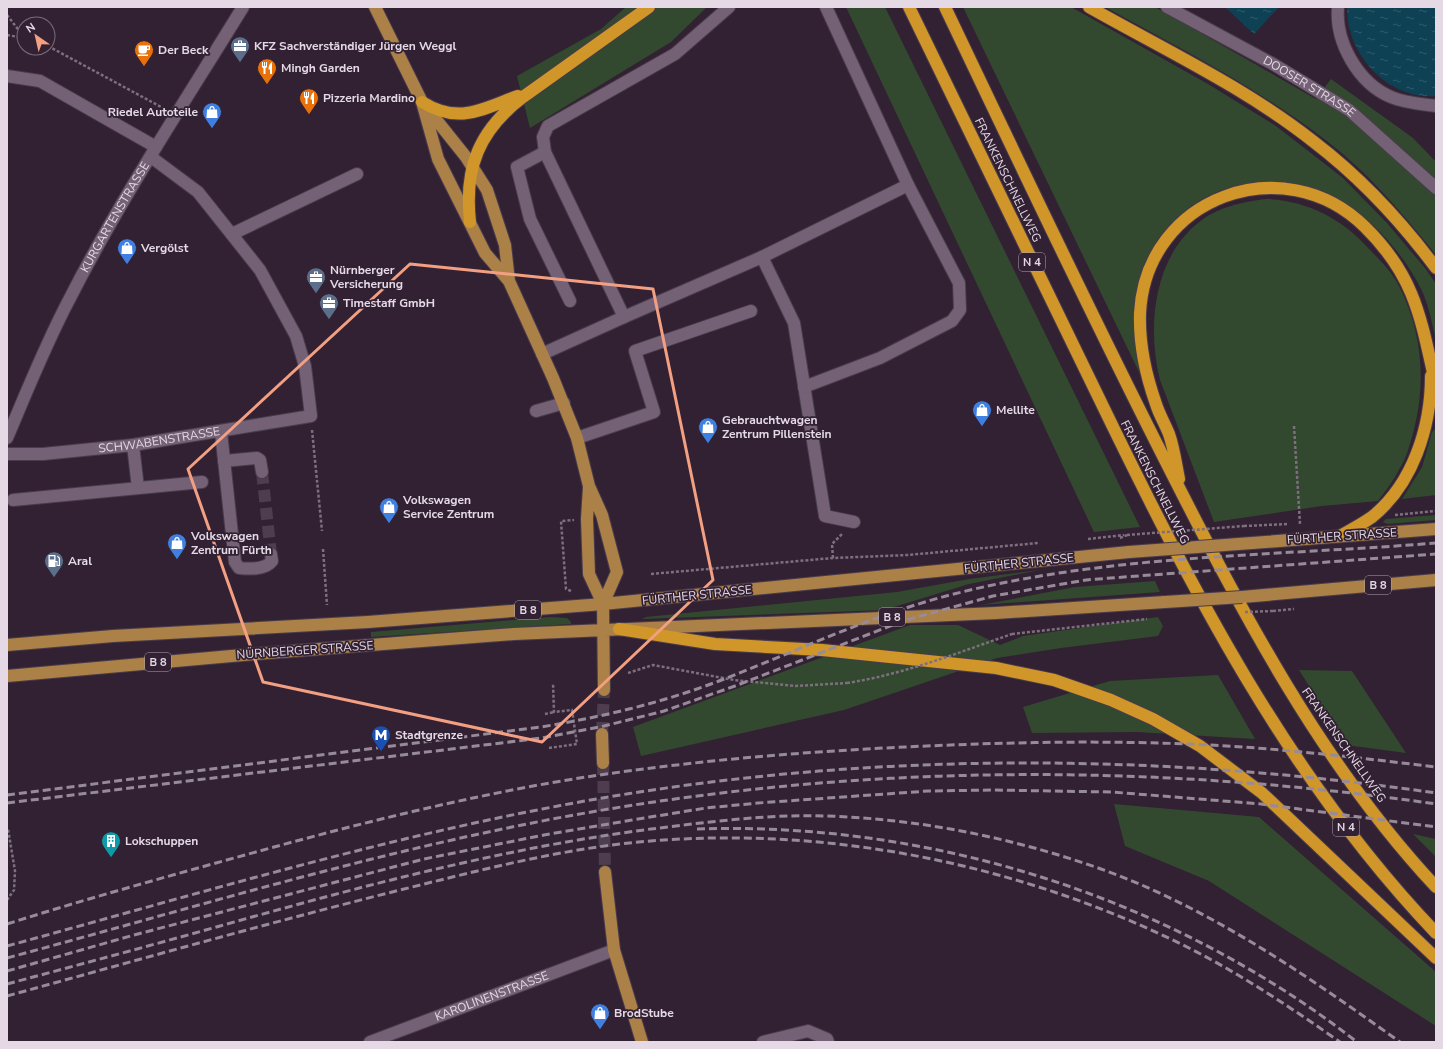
<svg xmlns="http://www.w3.org/2000/svg" width="1443" height="1049" viewBox="0 0 1443 1049" font-family="'Nunito Sans',sans-serif">
<defs>
<pattern id="water-ripples" width="26" height="14" patternUnits="userSpaceOnUse"><rect width="26" height="14" fill="#0d4153"/><path d="M2 4q2-2 4 0t4 0M15 11q2-2 4 0t4 0" fill="none" stroke="#305c6c"/></pattern>
</defs>
<rect width="100%" height="100%" fill="#322133"/>
<!-- green -->
<path fill="#32492f" d="M626,7H707L671,42L530,128L517,76L601,29Z
M846,7H885L1140,527L1094,532Z
M963,7H1071L1208,84L1276,126L1343,178L1387,223L1425,268L1436,284V340C1432,324 1429,306 1422,291C1405,256 1375,221 1342,202C1261,154 1158,195 1137,288C1131,315 1136,344 1139,372Z
M1105,7H1155L1316,99L1331,79L1413,138L1436,162V255C1408,220 1378,184 1344,155C1272,95 1187,52 1105,7Z
M1266,199C1306,200 1343,219 1369,249C1379,259 1391,271 1398,284C1423,332 1427,385 1412,437C1409,447 1406,459 1400,468C1394,480 1386,490 1378,501L1322,506L1214,522L1160,380C1147,328 1153,259 1198,223C1217,207 1242,202 1266,199Z
M1435,429L1436,495L1402,499L1422,467L1432,432Z
M1436,515V520L1387,524L1383,522L1386,519Z
M1040,570L969,584L884,610L642,619L646,617L897,592L969,579Z
M1155,581L1160,592L981,605L1075,587Z
M550,617L567,618L571,622V624L371,637V632Z
M1158,617L1163,626L1158,636L1061,648L997,658L844,710L641,756L633,727L910,625H958L1000,645L1023,636Z
M1299,670L1352,671L1406,753L1346,745Z
M1218,675L1255,739L1137,732L1032,733L1023,707L1110,681Z
M1114,804L1259,817L1436,972V1026L1209,881L1125,846Z
M1413,834L1436,839V857Z"/>
<!-- water -->
<path fill="url(#water-ripples)" d="M1225,7H1279L1254,34Z
M1347,7H1436V96C1388,100 1346,54 1347,7Z"/>
<g fill="none" stroke-linecap="round" stroke-linejoin="round">
<!-- minor-tunnel -->
<path stroke="#4d3d4e" stroke-width="12" stroke-dasharray="12 6" stroke-linecap="butt" d="M262,472L271,554"/>
<!-- major-tunnel -->
<path stroke="#4d3d4e" stroke-width="12" stroke-dasharray="12 6" stroke-linecap="butt" d="M602,734L604,690
M603,763L605,872"/>
<!-- minor casing -->
<g stroke="#4a3c4b" stroke-width="14">
<g id="minor">
<path id="s1" d="M1167,7L1273,64L1349,110L1436,188"/>
<path d="M1338,7C1335,42 1358,83 1391,97C1405,103 1421,104 1436,106"/>
<path d="M7,76L40,81L156,147"/>
<path d="M545,152L543,137L548,126L675,54L729,7"/>
<path d="M232,234L357,174"/>
<path d="M762,257L794,323L825,516L854,522"/>
<path d="M624,317L762,257L908,185L826,7"/>
<path d="M542,354L624,317L545,152L517,167L530,219L570,301"/>
<path d="M804,387L880,358L952,321L960,310L959,283L908,185"/>
<path d="M536,411L564,403"/>
<path d="M221,432L235,562L239,568C249,569 265,570 272,561L271,554"/>
<path id="s2" d="M7,438C27,391 46,343 70,298C121,198 184,103 243,7"/>
<path d="M577,438L654,412L635,351L751,311"/>
<path d="M133,445L138,488"/>
<path id="s3" d="M7,454H43L133,445L311,416L305,366L296,336L260,270L198,192L151,157"/>
<path d="M224,461L257,458L260,460L262,472"/>
<path d="M13,500L202,482"/>
<path id="s4" d="M370,1042L614,950"/>
<path d="M763,1042L808,1031L827,1039L828,1042"/>
</g>
</g>
<!-- major casing -->
<g stroke="#4a3c4b" stroke-width="14">
<path id="major" d="M375,7L422,102L466,157L487,190L505,245L509,281
M422,102L438,159L485,253L509,281L553,378L577,438L589,486L602,515L617,572L603,604L604,690
M589,487L587,519L589,574L603,604
M1252,543L1436,529
M1242,597L1436,580
M7,645L113,636L368,622L603,604L1129,552
M7,676L254,654L514,634L996,613L1165,602
M602,734L603,763
M605,872L614,950L642,1042"/>
</g>
<!-- highway casing -->
<g stroke="#4a3c4b" stroke-width="14">
<path id="highway" d="M909,7C971,136 1034,265 1097,394C1190,586 1287,777 1436,933
M945,7C1018,160 1090,313 1167,464C1242,612 1321,764 1436,887
M1089,7C1165,50 1246,88 1314,142C1361,178 1401,221 1436,268
M422,102C459,125 482,109 518,96
M470,222C464,168 479,130 523,97L649,7
M1179,479C1176,464 1174,448 1169,434C1165,424 1159,414 1156,404C1146,376 1139,343 1140,313C1146,197 1284,147 1365,227C1416,277 1421,320 1436,386
M1340,536C1351,530 1362,524 1372,517C1413,484 1431,427 1431,376
M619,629L715,644L822,650L996,668L1054,680L1111,700L1153,719L1200,746L1262,793L1436,958"/>
</g>
<!-- path -->
<path stroke="#7e6f7f" stroke-width="2.5" stroke-dasharray="3 2" stroke-linecap="butt" d="M7,15L24,37
M7,35L24,38
M48,46L163,108
M1294,426L1300,524
M312,430L322,531
M1395,515L1436,511
M1244,526L1288,524
M1120,538L1127,535
M1088,539L1124,535
M323,549L327,605
M833,558L832,544L842,534
M651,574L833,558L908,555L1038,543
M571,591L566,589L561,521L574,520
M1273,611L1294,609
M1012,634L1147,619
M628,673L653,665L734,680L795,686L847,683
M545,714L554,712
M549,748L577,744L572,710L554,712L553,683
M7,900L14,890L15,871L8,829"/>
<!-- minor -->
<use href="#minor" stroke="#746176" stroke-width="12"/>
<!-- major -->
<use href="#major" stroke="#ab8148" stroke-width="12"/>
<!-- highway -->
<use href="#highway" stroke="#d0962a" stroke-width="12"/>
<!-- rail -->
<path stroke="#988b99" stroke-width="3" stroke-dasharray="8 4" stroke-linecap="butt" d="M7,795L541,727C602,717 661,703 719,681C800,650 878,612 962,592C1117,554 1278,556 1436,543
M7,803L542,738L604,726L664,711L735,686L903,621L993,596L1086,580L1124,577L1436,554
M697,829C932,821 1172,898 1357,1042
M7,924C86,899 165,877 245,855C357,824 471,795 586,777C692,761 798,752 905,747C1007,742 1109,740 1211,745C1286,749 1361,758 1436,767
M7,946C190,896 372,841 558,806C847,751 1146,751 1436,793
M7,958C178,912 348,860 522,825C823,764 1132,760 1436,804
M7,971L134,935L424,859L544,835L632,820L706,808L758,803L928,791L993,790L1112,792L1261,804L1436,827
M7,984C78,965 149,946 220,926C362,886 504,848 651,829C709,822 768,814 827,816C920,819 1014,838 1101,869C1210,908 1306,975 1400,1042
M7,996C138,960 268,923 400,890C473,872 545,853 620,844C803,823 993,857 1160,934C1224,963 1283,1002 1340,1042"/>
<!-- major-bridge casing -->
<g stroke="#4a3c4b" stroke-width="14" stroke-linecap="butt">
<path id="major-bridge" d="M1129,552L1252,543
M1165,602L1242,597"/>
</g>
<!-- path-bridge -->
<path stroke="#7e6f7f" stroke-width="2.5" stroke-dasharray="3 2" stroke-linecap="butt" d="M1127,535L1244,526
M1245,612L1273,611
M847,683C905,674 957,653 1012,634"/>
<!-- major-bridge -->
<use href="#major-bridge" stroke="#ab8148" stroke-width="12"/>
</g>
<!-- marked area -->
<path fill="none" stroke="#f39f82" stroke-width="3" stroke-linejoin="round" d="M410,264L653,289L713,580L542,742L263,682L188,469Z"/>
<!-- icons -->
<defs>
<g id="office-pin" transform="scale(1)"><path d="M0 17L-7.5 6A9.5 9.5 0 1 1 7.5 6Z" fill="#5c6f8a" stroke="#322133"/><path d="M-6-3h4V-5.5h4V-3h4V5H-6ZM-1-4.5V-3h2v-1.5ZM-6 0V1H6V0Z" fill="#fff"/></g>
<g id="cafe-pin" transform="scale(1)"><path d="M0 17L-7.5 6A9.5 9.5 0 1 1 7.5 6Z" fill="#e8710a" stroke="#322133"/><path d="M-5.5-4.5H6V0H3Q3 3.5 0 3.5H-2.5Q-5.5 3.5-5.5 0ZM3-3.2v2h1.7v-2ZM-6 4.5H4V6H-6Z" fill="#fff"/></g>
<g id="restaurant-pin" transform="scale(1)"><path d="M0 17L-7.5 6A9.5 9.5 0 1 1 7.5 6Z" fill="#e8710a" stroke="#322133"/><path d="M-5-6h1v4h1v-4h1v4h1v-4h1v5L-1.5 .5V6h-2V.5L-5-1ZM5-6V6H3V1.5H1.5Q1.5-4 5-6Z" fill="#fff"/></g>
<g id="shop-pin" transform="scale(1)"><path d="M0 17L-7.5 6A9.5 9.5 0 1 1 7.5 6Z" fill="#3f7fe0" stroke="#322133"/><path d="M-5-2.5h2.3a2.7 3.5 0 0 1 5.4 0H5L5.5 6h-11ZM-1.5-2.5h3a1.5 2.3 0 0 0-3 0Z" fill="#fff"/></g>
<g id="fuel-pin" transform="scale(1)"><path d="M0 17L-7.5 6A9.5 9.5 0 1 1 7.5 6Z" fill="#5c6f8a" stroke="#322133"/><path d="M-5.5-6h7V0h2V4h1.3V-2.5L3-4.5l.8-.8L6-3V5H2.5V1h-1V6h-7ZM-4.2-4.7v3.2H.2V-4.7Z" fill="#fff"/></g>
<g id="metro-pin" transform="scale(1)"><path d="M0 17L-7.5 6A9.5 9.5 0 1 1 7.5 6Z" fill="#1a4fb4" stroke="#322133"/><path d="M-5.5 5V-5H-3L0 0L3-5H5.5V5H3V-.5L0 4L-3-.5V5Z" fill="#fff"/></g>
<g id="building-pin" transform="scale(1)"><path d="M0 17L-7.5 6A9.5 9.5 0 1 1 7.5 6Z" fill="#0f9aa8" stroke="#322133"/><path d="M-4-6H4V6H1V3H-1V6H-4ZM-2.5-4.3h1.7v1.8h-1.7ZM.8-4.3h1.7v1.8H.8ZM-2.5-1h1.7V.8h-1.7ZM.8-1h1.7V.8H.8Z" fill="#fff"/></g>
</defs>
<g fill-rule="evenodd">
<use href="#office-pin" x="240" y="46"/>
<use href="#cafe-pin" x="144" y="50"/>
<use href="#restaurant-pin" x="267" y="68"/>
<use href="#restaurant-pin" x="309" y="98"/>
<use href="#shop-pin" x="212" y="112"/>
<use href="#shop-pin" x="127" y="248"/>
<use href="#office-pin" x="316" y="277"/>
<use href="#office-pin" x="329" y="303"/>
<use href="#shop-pin" x="982" y="410"/>
<use href="#shop-pin" x="708" y="427"/>
<use href="#shop-pin" x="389" y="507"/>
<use href="#shop-pin" x="177" y="543"/>
<use href="#fuel-pin" x="54" y="561"/>
<use href="#metro-pin" x="381" y="735"/>
<use href="#building-pin" x="111" y="841"/>
<use href="#shop-pin" x="600" y="1013"/>
</g>
<g text-anchor="middle" dominant-baseline="central" stroke-width="3.5" stroke-linejoin="round" paint-order="stroke">
<!-- shield labels -->
<g fill="#322133" stroke="#afa2b0" stroke-width="1">
<rect x="1019" y="253" width="26" height="18" rx="3"/>
<rect x="1365" y="576" width="26" height="18" rx="3"/>
<rect x="515" y="601" width="26" height="18" rx="3"/>
<rect x="879" y="608" width="26" height="18" rx="3"/>
<rect x="145" y="653" width="26" height="18" rx="3"/>
<rect x="1333" y="818" width="26" height="18" rx="3"/>
</g>
<g font-size="11" font-weight="bold" fill="#e4d9e5">
<text x="1032" y="262">N 4</text>
<text x="1378" y="585">B 8</text>
<text x="528" y="610">B 8</text>
<text x="892" y="617">B 8</text>
<text x="158" y="662">B 8</text>
<text x="1346" y="827">N 4</text>
</g>
<!-- poi labels -->
<g font-size="12" font-weight="bold" fill="#e4d9e5" stroke="#322133" text-anchor="start">
<text x="254" y="46">KFZ Sachverständiger Jürgen Weggl</text>
<text x="158" y="50">Der Beck</text>
<text x="281" y="68">Mingh Garden</text>
<text x="323" y="98">Pizzeria Mardino</text>
<text x="198" y="112" text-anchor="end">Riedel Autoteile</text>
<text x="141" y="248">Vergölst</text>
<text x="330" y="270">Nürnberger<tspan x="330" dy="14">Versicherung</tspan></text>
<text x="343" y="303">Timestaff GmbH</text>
<text x="996" y="410">Mellite</text>
<text x="722" y="420">Gebrauchtwagen<tspan x="722" dy="14">Zentrum Pillenstein</tspan></text>
<text x="403" y="500">Volkswagen<tspan x="403" dy="14">Service Zentrum</tspan></text>
<text x="191" y="536">Volkswagen<tspan x="191" dy="14">Zentrum Fürth</tspan></text>
<text x="68" y="561">Aral</text>
<text x="395" y="735">Stadtgrenze</text>
<text x="125" y="841">Lokschuppen</text>
<text x="614" y="1013">BrodStube</text>
</g>
<!-- street labels -->
<g font-size="12" fill="#e4d9e5" stroke="#322133">
<text stroke="none"><textPath href="#s1" startOffset="163">DOOSER STRASSE</textPath></text>
<text transform="translate(1008 180) rotate(64)">FRANKENSCHNELLWEG</text>
<text stroke="none"><textPath href="#s2" startOffset="246">KURGARTENSTRASSE</textPath></text>
<text stroke="none"><textPath href="#s3" startOffset="153">SCHWABENSTRASSE</textPath></text>
<text transform="translate(1155 482) rotate(63)">FRANKENSCHNELLWEG</text>
<text transform="translate(1342 536) rotate(-4)">FÜRTHER STRASSE</text>
<text transform="translate(1019 563) rotate(-6)">FÜRTHER STRASSE</text>
<text transform="translate(697 595) rotate(-6)">FÜRTHER STRASSE</text>
<text transform="translate(305 650) rotate(-4)">NÜRNBERGER STRASSE</text>
<text transform="translate(1344 745) rotate(55)">FRANKENSCHNELLWEG</text>
<text stroke="none"><textPath href="#s4" startOffset="130">KAROLINENSTRASSE</textPath></text>
</g>
</g>
<!-- border -->
<rect width="1443" height="1049" fill="none" stroke="#e4d9e5" stroke-width="16"/>
<!-- north arrow -->
<g transform="translate(36 36) rotate(326)"><circle r="19" fill="#322133" stroke="#796b7a"/>
<path d="M0-3L7 15L0 10L-7 15Z" fill="#f39f82"/>
<text y="-6" font-size="11" font-weight="bold" text-anchor="middle" fill="#e4d9e5">N</text>
</g>
</svg>
